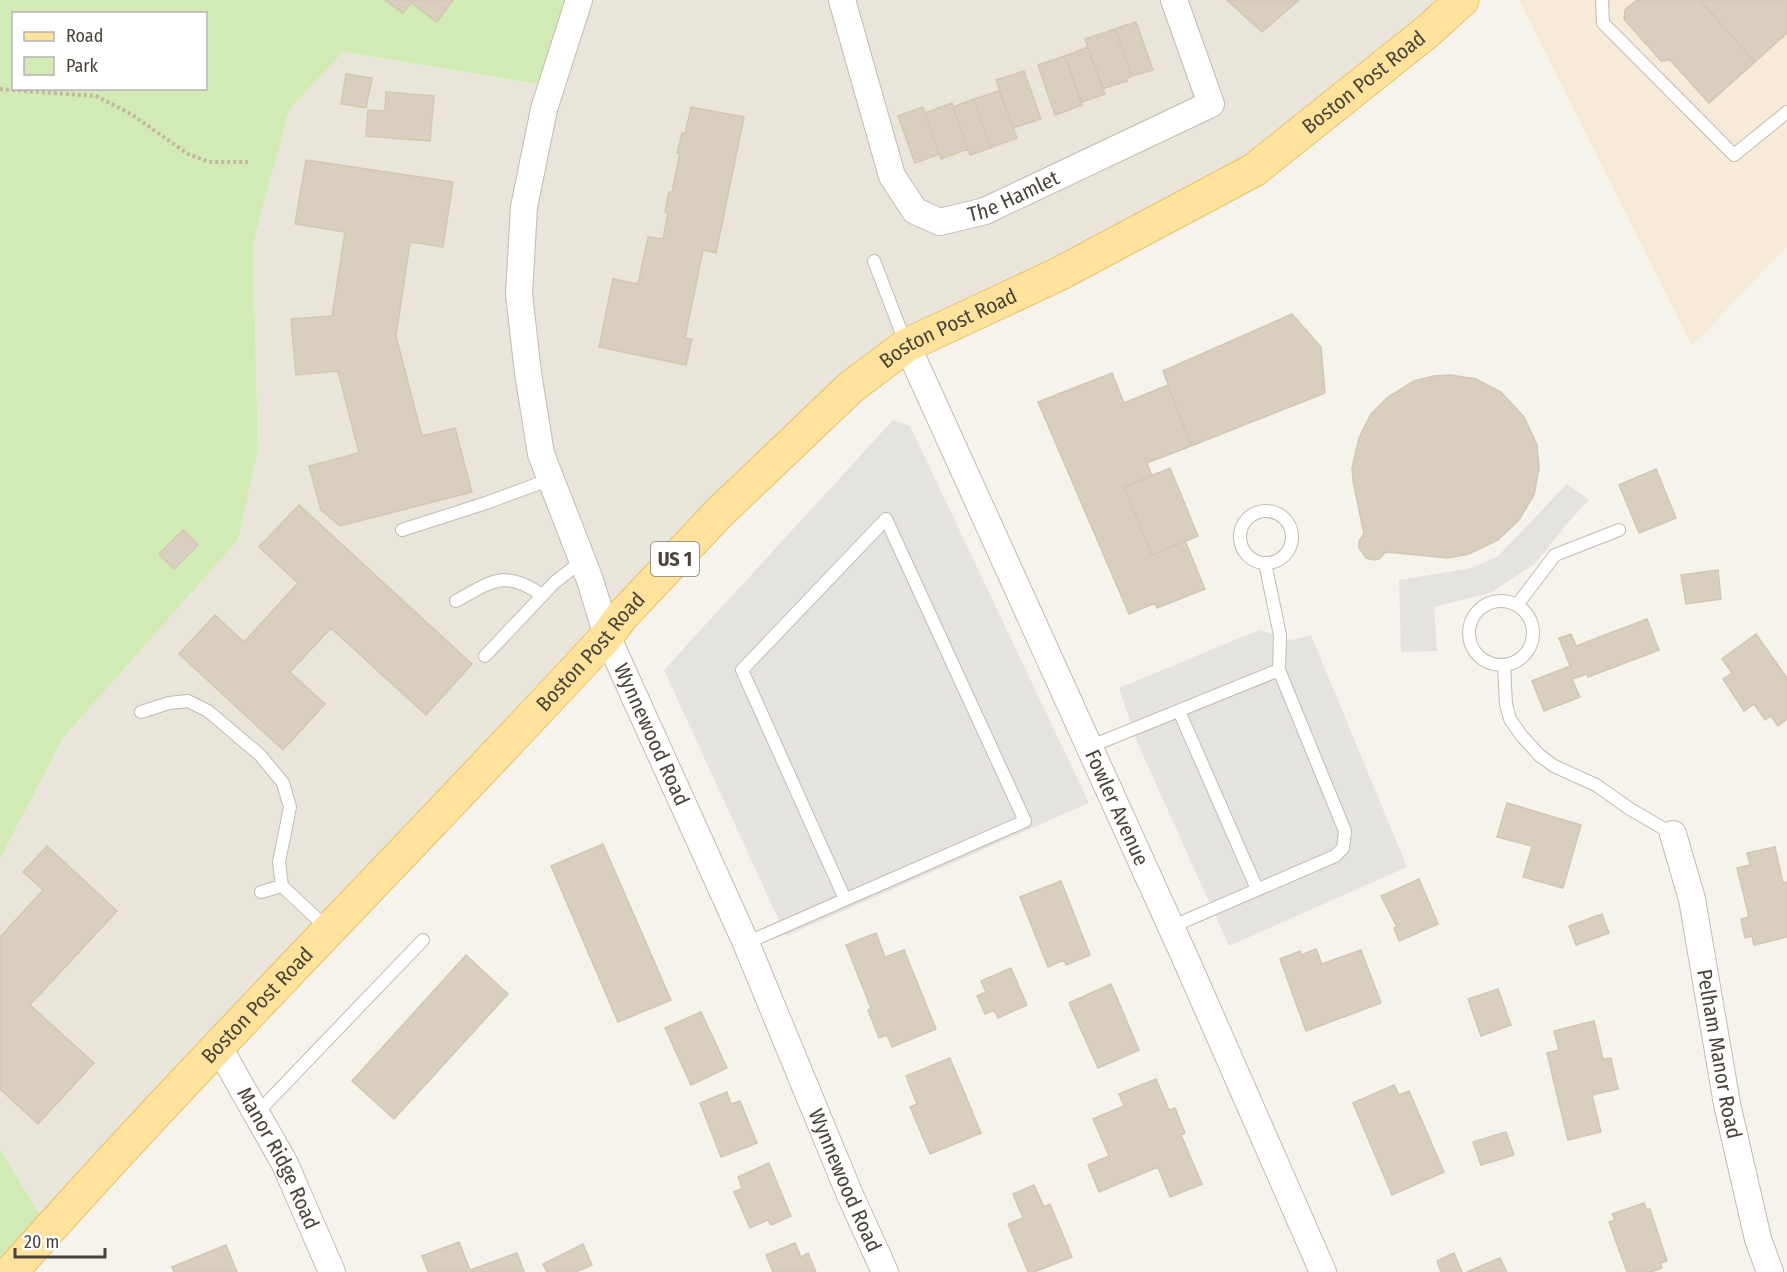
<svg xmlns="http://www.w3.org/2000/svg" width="1787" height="1272" viewBox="0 0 1787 1272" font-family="'Fira Sans Condensed',sans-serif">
<rect width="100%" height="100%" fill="#f6f3ec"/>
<!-- residential -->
<path fill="#eae5da" d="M576,0H1452L1251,167L910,341L46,1224L0,1149V859L63,738L238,540L258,450L253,244L289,110L343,52L546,86Z"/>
<!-- commercial -->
<path fill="#f7ead8" d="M1519,0H1787V247L1692,346Z"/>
<!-- green -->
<path fill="#d2eab5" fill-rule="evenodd" d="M0,0H576L547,86L343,52L289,110L253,244L258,450L238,540L63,738L0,859ZM14,14H206V88H14Z
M0,1149L46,1224L0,1272Z"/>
<!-- parking -->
<path fill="#e5e3e0" d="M893,420L910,426L1089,803L786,936L664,670Z
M1567,484L1589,500L1565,526L1535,564L1490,593L1434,607L1437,651L1401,652L1399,580L1472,568L1498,556Z
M1259,630L1292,640L1311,635L1407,867L1229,946L1138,744L1119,688Z"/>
<!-- building -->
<path fill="#d8cfc1" stroke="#d3c7b4" stroke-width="1.5" d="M385,0H453L437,22L411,3L403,13Z
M1227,0H1299L1262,32Z
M1637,0H1700L1755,62L1709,103L1670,60L1661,61L1624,19L1625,10Z
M1700,0H1787V33L1755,62Z
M1136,22L1153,70L1132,76L1115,29Z
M1115,29L1132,76L1126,79L1127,81L1102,89L1085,39Z
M1088,47L1105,94L1082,102L1065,56Z
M1065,56L1082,105L1055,115L1038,65Z
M1024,71L1041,119L1013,128L996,80Z
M346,74L372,78L366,108L341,104Z
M999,91L1017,138L990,148L974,99Z
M386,92L434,96L430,141L366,136L368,110L385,111Z
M974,99L990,148L970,155L953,107Z
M952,103L968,149L941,159L925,113Z
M691,107L744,117L716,253L703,250L685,338L692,339L686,365L599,347L613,279L638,284L648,237L663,239L668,213L665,212L669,192H672L680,153H677L682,133L685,134Z
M923,107L939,154L915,163L898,116Z
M306,160L453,182L443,247L410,242L396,336L422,436L455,428L472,492L340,526L321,510L309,466L359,453L338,371L296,375L291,319L332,316L345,232L295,224Z
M1292,314L1321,347L1325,393L1191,446L1163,371Z
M1112,373L1124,403L1168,385L1191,446L1147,463L1152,476L1124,487L1152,555L1185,541L1205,589L1157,608L1155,603L1129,614L1038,402Z
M1451,375L1476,379L1501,392L1524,417L1537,445L1539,468L1534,495L1519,520L1498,540L1469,554L1448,558L1386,552L1379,559L1374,560L1366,558L1359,548V541L1364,534L1353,481L1352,468L1359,438L1371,414L1388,397L1414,381L1434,376Z
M1170,468L1198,536L1152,555L1124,487Z
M1656,469L1676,518L1639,533L1619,485Z
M299,505L472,664L426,715L331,628L290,672L325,704L283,750L179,654L215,615L244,642L298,583L259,547Z
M183,530L198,545L174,569L159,554Z
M1718,570L1721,599L1686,604L1681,575Z
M1647,619L1659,650L1588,677L1587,674L1572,679L1580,697L1544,711L1532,681L1570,666L1559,638L1571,634L1576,646Z
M1756,634L1787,678V719L1778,726L1771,716L1765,720L1754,704L1744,711L1723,679L1732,673L1722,659Z
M1507,803L1581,825L1563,888L1523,877L1532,846L1497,837Z
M603,844L671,1000L618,1022L551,866Z
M47,846L117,911L30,1005L94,1063L38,1124L0,1089V937L43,890L23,872Z
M1775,847L1783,883L1787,882V937L1754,945L1752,936L1745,938L1741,919L1749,917L1737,868L1750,865L1747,853Z
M1419,879L1438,924L1399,941L1394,928L1397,927L1381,896Z
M1061,881L1090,955L1066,965L1064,960L1048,967L1020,897Z
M1602,914L1609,933L1576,945L1569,926Z
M876,933L885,957L904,950L936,1029L892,1047L887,1035L879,1038L868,1010L871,1008L846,945Z
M1316,949L1322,964L1361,950L1381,1003L1306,1031L1280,959L1300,951L1301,955Z
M466,955L508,994L394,1119L352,1081Z
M1011,968L1027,1005L998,1018L994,1010L985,1014L977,996L986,992L981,981Z
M1111,984L1139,1050L1098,1068L1069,1003Z
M1498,989L1511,1025L1481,1036L1468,999Z
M701,1012L727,1068L691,1085L665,1028Z
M1594,1021L1603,1059L1611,1058L1618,1089L1592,1095L1601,1132L1568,1140L1547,1053L1559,1050L1554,1031Z
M950,1058L981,1133L930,1154L910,1107L917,1104L906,1076Z
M1156,1079L1169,1110L1175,1108L1185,1133L1181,1135L1202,1184L1170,1197L1158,1167L1099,1192L1088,1165L1109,1156L1093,1119L1124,1106L1119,1094Z
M1394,1085L1399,1095L1409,1091L1444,1172L1392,1195L1353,1103Z
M727,1092L731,1104L740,1101L757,1143L721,1157L700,1103Z
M1506,1132L1514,1155L1481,1165L1473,1142Z
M769,1163L791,1216L771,1225L768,1220L750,1228L734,1192L742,1188L738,1177Z
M1034,1185L1044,1207L1050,1204L1072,1257L1034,1272H1028L1008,1224L1023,1218L1013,1194Z
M1644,1203L1647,1210L1650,1209L1667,1261L1661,1263L1662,1268L1651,1272H1627L1609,1222L1615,1220L1612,1214Z
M459,1242L470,1270L517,1253L524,1272H428L422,1256Z
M795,1243L801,1257L808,1253L816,1272H773L766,1255Z
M583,1244L592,1265L576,1272H547L543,1264Z
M226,1245L237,1272H174L172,1267Z
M1454,1253L1462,1272H1441L1437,1261Z
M1500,1258L1507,1272H1467Z"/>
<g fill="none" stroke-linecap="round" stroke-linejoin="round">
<!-- lane casing -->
<g stroke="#c2bbae" stroke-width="14">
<path id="lane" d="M1602,0L1603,23L1734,155L1787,112
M874,261L906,344
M1240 537a26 26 0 1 1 52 0a26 26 0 1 1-52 0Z
M402,530L486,503L551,479
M1265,563L1280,635L1279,670
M456,601C492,581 505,569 542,595
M1469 633a32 32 0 1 1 64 0a32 32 0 1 1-64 0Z
M1517,605L1555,555L1619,530
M485,656L555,582L582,561
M1504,665L1506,704L1510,719L1521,735L1539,755L1554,766L1596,785L1630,809L1673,834
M1179,711L1257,889
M141,712L169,703L188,701L208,711L260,755L283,783L290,807L279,862L282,886
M1089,747L1279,670L1345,831L1343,848L1335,856L1171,927
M261,892L282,886L328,929
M746,943C839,902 932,861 1025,821L886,519L742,670L845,899
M256,1114L423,940"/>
</g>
<!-- street casing -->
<g stroke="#c2bbae" stroke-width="28">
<g id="street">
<path id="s1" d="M579,0L544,109L524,207L519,294L528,373L541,454L590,580L607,636L746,943L850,1195L885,1272"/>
<path id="s2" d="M842,0L892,176L915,211L940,222L985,211L1211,104L1174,0"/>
<path id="s3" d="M907,345L1187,962L1323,1272"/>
<path id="s4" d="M1673,834L1692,899L1727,1104L1758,1239L1770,1272"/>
<path id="s5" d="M211,1055L225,1058L285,1164L332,1272"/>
</g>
</g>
<!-- primary casing -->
<g stroke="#e6c16a" stroke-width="35">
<g id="primary">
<path id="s6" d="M11,1272C204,1054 410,850 607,636L621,617L719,513L851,387L907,345L1057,275L1254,170L1428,31L1462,0"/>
</g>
</g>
<!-- path -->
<path stroke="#c4b79f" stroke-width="4" stroke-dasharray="3 3" stroke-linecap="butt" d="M0,89L96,96L131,114L188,154L209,162H248"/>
<!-- lane -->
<use href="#lane" stroke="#fff" stroke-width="12"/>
<!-- street -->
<use href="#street" stroke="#fff" stroke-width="26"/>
<!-- primary -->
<use href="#primary" stroke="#ffe39c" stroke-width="33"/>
</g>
<g text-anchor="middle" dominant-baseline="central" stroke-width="5" stroke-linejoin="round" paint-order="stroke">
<!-- shield labels -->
<rect fill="#fff" stroke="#817c74" stroke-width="1.5" x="651" y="542" width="48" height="34" rx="4.5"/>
<g font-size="20" font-weight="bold" fill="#4b4439">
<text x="675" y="559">US 1</text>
</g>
<!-- street labels -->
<g font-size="21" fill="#4b4439" stroke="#fff">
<text stroke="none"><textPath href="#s6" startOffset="1820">Boston Post Road</textPath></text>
<text stroke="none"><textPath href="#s2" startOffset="330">The Hamlet</textPath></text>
<text stroke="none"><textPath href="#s6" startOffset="1335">Boston Post Road</textPath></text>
<text stroke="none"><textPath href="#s6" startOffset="849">Boston Post Road</textPath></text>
<text stroke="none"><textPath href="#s1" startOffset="765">Wynnewood Road</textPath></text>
<text stroke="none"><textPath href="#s3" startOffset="508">Fowler Avenue</textPath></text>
<text stroke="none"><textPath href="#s6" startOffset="363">Boston Post Road</textPath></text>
<text stroke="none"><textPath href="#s4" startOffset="225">Pelham Manor Road</textPath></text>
<text stroke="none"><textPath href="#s5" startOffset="128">Manor Ridge Road</textPath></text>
<text stroke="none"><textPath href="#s1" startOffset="1251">Wynnewood Road</textPath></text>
</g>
</g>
<!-- legend -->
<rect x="12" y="12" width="195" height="78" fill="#ffffff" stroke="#b7b4b0" stroke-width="1.5"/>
<rect x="24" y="32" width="30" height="9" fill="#ffe39c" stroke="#b7b4b0" stroke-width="1.5"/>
<text x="66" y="42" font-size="18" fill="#4b4439">Road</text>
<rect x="24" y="57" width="30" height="18" fill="#d2eab5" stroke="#b7b4b0" stroke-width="1.5"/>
<text x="66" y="72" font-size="18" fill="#4b4439">Park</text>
<!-- scale -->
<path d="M15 1248v9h90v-9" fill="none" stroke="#4b4439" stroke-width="3"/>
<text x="24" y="1248" font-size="18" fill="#4b4439" stroke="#ffffff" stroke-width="4.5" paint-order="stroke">20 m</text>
</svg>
